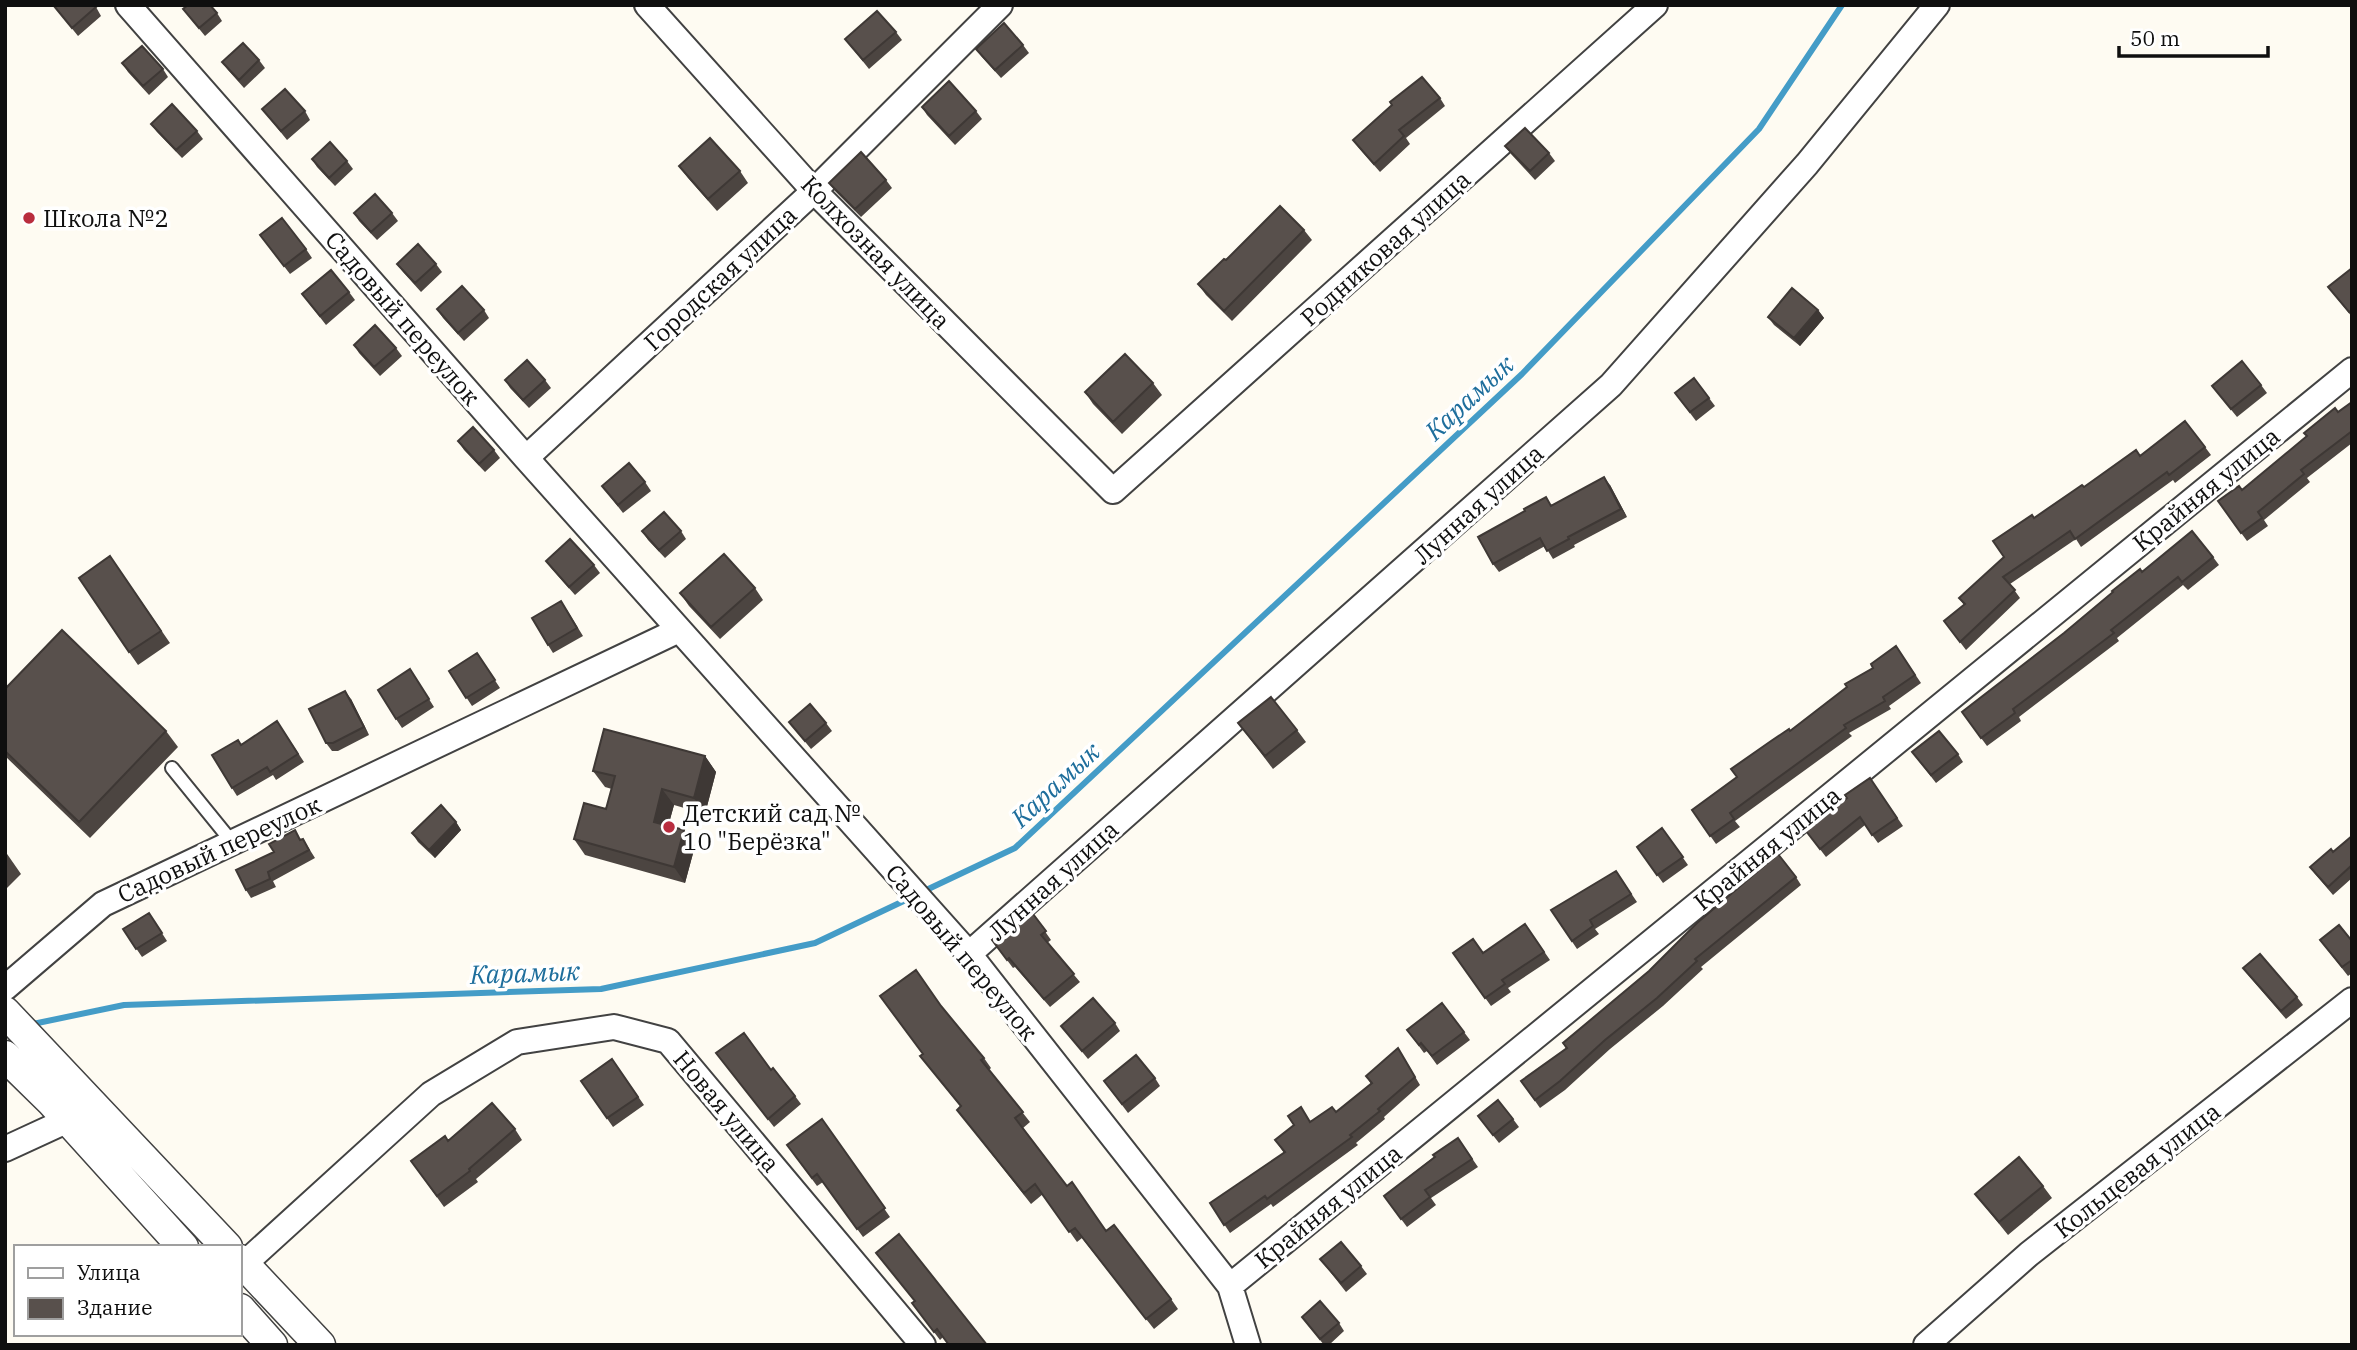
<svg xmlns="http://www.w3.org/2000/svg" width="2357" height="1350" viewBox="0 0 2357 1350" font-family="'IBM Plex Serif',serif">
<rect width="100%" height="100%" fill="#fefbf2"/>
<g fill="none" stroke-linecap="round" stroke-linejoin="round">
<!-- stream -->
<path stroke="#449cc7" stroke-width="6" d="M922,892L1015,848L1522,374L1759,129L1842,5
M28,1025L124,1005L601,989L815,943L910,898"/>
<!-- service casing -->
<g stroke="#424242" stroke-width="16">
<path id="service" d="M172,768L232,842"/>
</g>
<!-- minor casing -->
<g stroke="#424242" stroke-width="28">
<path id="minor" d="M128,5L526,458L969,954L1230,1286
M647,5L814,191L1113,491L1655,5
M526,458L814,191L1000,5
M969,954L1611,385L1807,164L1937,5
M5,988L103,904L679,630
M5,1149L68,1120
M244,1264L431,1094L517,1042L614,1027L668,1041L923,1345
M1248,1345L1230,1286L2352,370
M1926,1345L2029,1254L2352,1000"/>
</g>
<!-- tertiary casing -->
<g stroke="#424242" stroke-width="33">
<path id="tertiary" d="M5,1012L227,1247
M5,1056L51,1101L183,1247
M240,1260L320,1345
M240,1309L272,1345"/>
</g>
<!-- service -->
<use href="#service" stroke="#fff" stroke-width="12"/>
<!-- minor -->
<use href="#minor" stroke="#fff" stroke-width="24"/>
<!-- tertiary -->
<use href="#tertiary" stroke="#fff" stroke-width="30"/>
</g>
<!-- wall -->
<path fill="#4c4541" d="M54,6L96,7L101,16L78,36Z
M183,9L217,13L222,21L205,36Z
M896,32L902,40L869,69L845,39Z
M1023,45L1029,53L1001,78L982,57L976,49Z
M259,60L265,68L244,88L228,70L222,62Z
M122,63L163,69L168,77L149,95L128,72Z
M1440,98L1445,106L1406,138L1410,144L1380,172L1359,148L1353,140Z
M922,107L976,111L982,119L955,145L927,115Z
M262,109L305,111L310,120L287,140Z
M151,124L197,131L203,139L182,158L157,132Z
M1505,146L1549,153L1555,161L1535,180L1511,154Z
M312,159L347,161L353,169L335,186L317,167Z
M679,166L740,171L748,183L717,211L688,178Z
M886,180L892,188L861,217L835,191L829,183Z
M354,213H392L398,221L377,240L359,221Z
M1304,230L1312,240L1232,321L1206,295L1198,284L1226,260Z
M260,235L306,249L312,258L290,274Z
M397,264H436L442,272L421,292L403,272Z
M2352,268V317L2328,287Z
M349,292L355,300L326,325L302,294Z
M437,309L484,310L489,318L464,341L443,318Z
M1818,310L1824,318L1800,346L1774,325L1768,317Z
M354,345L396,348L402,356L380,376L359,353Z
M1694,378L1715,406L1696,421L1675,393Z
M505,380H545L551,388L529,408L510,388Z
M1153,383L1162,395L1122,434L1093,404L1085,392Z
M2261,385L2267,393L2237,417L2212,386Z
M2352,402V443L2307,478L2310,482L2264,520L2268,526L2247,541L2218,501L2242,490Z
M458,441L494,450L500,458L485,472L464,450Z
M2205,447L2211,455L2175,483L2173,480L2081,547L2076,539L2010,584L2020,598L1966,650L1944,621L1964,605L1959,598L2004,557L2034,518L2084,487L2140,456Z
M645,482L651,491L623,513L602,486Z
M1610,485L1627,517L1574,545L1575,547L1553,559L1545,546L1499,572L1493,564L1552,506Z
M642,531H681L686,539L665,558L648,540Z
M110,556L170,643L138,665L129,652Z
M2213,557L2219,565L2188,590L2183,585L2117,638L2119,641L2019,717L2021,721L1987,746L1962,712L2142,572Z
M546,561L594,565L600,573L575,595L552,569Z
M755,588L763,600L720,639L689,606L680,593Z
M567,610L583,636L553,653L548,645Z
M1896,646L1921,683L1889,706L1891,709L1849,733L1852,736L1735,821L1740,827L1716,844L1692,810L1737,777L1790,731L1873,668Z
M477,653L500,688L472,706L449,671Z
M410,669L434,707L402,728L396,719Z
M5,689L166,731L178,747L90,838L5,756Z
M351,699L369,735L338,751H332L326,743Z
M277,721L304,762L276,780L273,775L237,796L232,788L241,745Z
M789,722L826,723L832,731L811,749Z
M1238,723L1297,730L1306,742L1273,769Z
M1912,752L1958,754L1963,762L1936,783Z
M705,756L716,772L705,814L674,805L668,826L684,830L695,846L685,883L585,855L574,839L606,809L612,789L605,787L593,771Z
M1870,778L1903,826L1878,843L1865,825L1826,857L1806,831L1847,798Z
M456,822L461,830L435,858L418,842L412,833Z
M1662,828L1688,865L1663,883L1637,847Z
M2352,836V878L2333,895L2316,875L2310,867L2333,852Z
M303,839L315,858L273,881L276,887L251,898L246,890Z
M5,851L21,874L5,890Z
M1616,871L1637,902L1595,929L1599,934L1577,949L1551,910Z
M1796,877L1801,885L1701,967L1703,969L1663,1006L1610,1049L1565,1090L1540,1108L1521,1081L1566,1049L1563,1043Z
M1030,910L1051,940L1047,943L1080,982L1050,1007L1015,967L1013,968L992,940Z
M149,913L167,941L142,957L123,929Z
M1525,924L1550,960L1508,988L1511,992L1491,1006L1453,953H1483Z
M2320,940L2352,941V973L2348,976Z
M2243,968L2297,997L2303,1005L2286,1019L2249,976Z
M1442,1003L1470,1040L1437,1065L1427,1051L1424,1053L1407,1030Z
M941,1007L984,1058L991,1068L989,1070L1030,1122L1023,1128L1067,1186L1106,1231L1171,1299L1178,1309L1154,1329L1082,1238L1077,1242L1043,1194L1031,1204L965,1120L957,1110L961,1107L920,1056L922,1054Z
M1115,1023L1120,1031L1088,1059L1061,1026Z
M716,1053L771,1070L795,1096L801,1104L774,1127Z
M1403,1056L1420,1085L1384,1117L1385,1119L1356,1143L1358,1145L1273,1207L1271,1204L1230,1233L1210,1203L1284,1153L1275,1140L1310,1122L1336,1112L1371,1084L1366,1076Z
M612,1059L644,1105L613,1127L581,1081Z
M1155,1078L1160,1086L1128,1113L1104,1081Z
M1478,1116L1513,1119L1519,1127L1499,1143Z
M822,1119L890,1217L863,1237L823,1182L817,1186L787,1145Z
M515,1129L522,1140L476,1179L478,1182L444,1207L411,1161L448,1141Z
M1458,1138L1478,1167L1431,1198L1436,1205L1407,1227L1384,1196Z
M2043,1186L2052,1198L2008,1235L1975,1194Z
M876,1253L987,1345L943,1337L940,1340L912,1303L915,1301Z
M1320,1259L1361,1266L1367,1274L1346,1292Z
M1302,1317L1339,1323L1344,1331L1329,1345H1324Z"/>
<!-- shaded-wall -->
<path fill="#3e3835" d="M1818,310L1824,318L1800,346L1794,338Z
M1604,477L1610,485L1627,517L1621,509Z
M345,691L351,699L369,735L364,727Z
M705,756L716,772L705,814L694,798Z
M662,789L674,805L665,838L654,822Z
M456,822L461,830L435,858L429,850Z
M684,830L695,846L685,883L674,867Z"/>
<!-- building -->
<path fill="#58504c" stroke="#3e3835" stroke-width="2" d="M55,5H94L96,7L72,28L54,6Z
M188,5H210L217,13L199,28L183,9Z
M877,11L896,32L863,60L845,39Z
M1004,23L1023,45L995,70L976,49Z
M243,43L259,60L239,80L222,62Z
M142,46L163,69L143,86L122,63Z
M1422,77L1440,98L1399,130L1404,136L1374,164L1353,140L1392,105L1390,102Z
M949,81L976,111L949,136L922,107Z
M285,89L305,111L281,131L262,109Z
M172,104L197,131L176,150L151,124Z
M1525,128L1549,153L1530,171L1505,146Z
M710,138L740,171L708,199L679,166Z
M330,142L347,161L329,178L312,159Z
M861,152L886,180L855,209L829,183Z
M375,194L392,213L371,232L354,213Z
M1280,206L1304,230L1224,311L1198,284L1224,259L1226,260Z
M282,218L306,249L284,266L260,235Z
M418,244L436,264L415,283L397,264Z
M2352,268V310L2349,312L2328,287Z
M331,270L349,292L320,316L302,294Z
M462,286L484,310L458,333L437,309Z
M1792,288L1818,310L1794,338L1768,317Z
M375,325L396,348L374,367L354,345Z
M1125,354L1153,383L1113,422L1085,392Z
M527,360L545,380L523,400L505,380Z
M2242,361L2261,385L2231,409L2212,386Z
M1694,378L1709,398L1690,412L1675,393Z
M2352,402V431L2301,470L2304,474L2258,512L2262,518L2241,533L2218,501L2239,486L2242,490L2307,436L2304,433L2335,408L2338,412Z
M2185,421L2205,447L2169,475L2167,472L2075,539L2070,531L2003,577L2015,590L1960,642L1944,621L1965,604L1959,598L2004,557L1993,541L2032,515L2034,518L2082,485L2084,487L2136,450L2140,456Z
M473,427L494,450L479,464L458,441Z
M629,463L645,482L618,505L602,486Z
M1604,477L1621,509L1568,537L1569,539L1547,551L1540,538L1493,564L1478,537L1525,511L1524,509L1546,497L1551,506Z
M664,512L681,531L659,550L642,531Z
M2192,531L2213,557L2182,582L2178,577L2111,630L2114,633L2013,709L2015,713L1981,738L1962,712L2064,633L2113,592L2112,591L2140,569L2142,572Z
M570,539L594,565L569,587L546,561Z
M724,554L755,588L711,627L680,593Z
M110,556L161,631L129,652L79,578Z
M561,601L577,628L548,645L532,618Z
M62,630L166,731L79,822L5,751V689Z
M1896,646L1915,675L1883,697L1885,701L1844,725L1846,728L1730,813L1734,819L1710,836L1692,810L1737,777L1731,769L1771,741L1789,729L1790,731L1847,687L1845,684L1873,668L1871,664Z
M477,653L495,680L466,698L449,671Z
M410,669L429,699L396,719L378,690Z
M345,691L364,727L333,743H326L309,709Z
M1271,697L1297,730L1265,756L1238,723Z
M810,704L826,723L805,741L789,722Z
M277,721L298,754L270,772L267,767L232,788L212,755L238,740L241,745Z
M604,729L705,756L694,798L662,789L654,822L684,830L674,867L574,839L584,803L606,809L615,776L593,771Z
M1939,731L1958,754L1931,775L1912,752Z
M1870,778L1897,818L1872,835L1860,817L1820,849L1806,831L1847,798L1845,795Z
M441,805L456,822L429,850L412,833Z
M1662,828L1683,857L1657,875L1637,847Z
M295,830L300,840L303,839L309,850L268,872L270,879L246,890L236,870L274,852L269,844Z
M2352,836V865L2328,887L2310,867L2331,849L2333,852Z
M1778,854L1796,877L1695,959L1697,961L1657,998L1605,1040L1560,1081L1535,1100L1521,1081L1567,1048L1563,1043L1649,971L1697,923Z
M1616,871L1631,894L1590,920L1593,926L1572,941L1551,910Z
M1030,910L1046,931L1041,935L1074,974L1044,999L1009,958L1007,960L992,940Z
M149,913L162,933L136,949L123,929Z
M1525,924L1544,952L1502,980L1505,984L1485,998L1453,953L1473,939L1483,953Z
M2339,925L2352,941V960L2342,967L2320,940Z
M2260,954L2297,997L2281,1011L2243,968Z
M916,970L941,1006L984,1058L981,1060L1023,1112L1015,1118L1067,1186L1072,1182L1106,1231L1114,1225L1171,1299L1146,1319L1075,1228L1069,1232L1035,1184L1024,1193L957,1110L961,1106L920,1056L923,1054L880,996Z
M1093,998L1115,1023L1082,1051L1061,1026Z
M1442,1003L1464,1032L1432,1056L1421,1043L1419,1045L1407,1030Z
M744,1033L771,1070L773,1068L795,1096L768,1119L716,1053Z
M1398,1048L1415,1077L1378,1109L1380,1111L1350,1135L1352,1137L1267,1199L1265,1196L1224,1225L1210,1203L1285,1152L1275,1140L1294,1125L1288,1116L1301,1107L1310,1122L1332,1107L1336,1112L1372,1083L1366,1076Z
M1136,1055L1155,1078L1122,1104L1104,1081Z
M612,1059L638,1097L607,1118L581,1081Z
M1498,1100L1513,1119L1493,1135L1478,1116Z
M492,1103L515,1129L469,1169L470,1171L437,1196L411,1161L445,1136L448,1141Z
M822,1119L885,1208L857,1229L817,1174L812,1178L787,1145Z
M1458,1138L1472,1159L1425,1190L1430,1197L1401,1219L1384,1196L1435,1157L1433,1155Z
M2019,1157L2043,1186L1999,1222L1975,1194Z
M899,1234L987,1345H949L937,1329L934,1332L912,1303L915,1301L876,1253Z
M1341,1242L1361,1266L1341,1283L1320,1259Z
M1320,1301L1339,1323L1320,1339L1302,1317Z"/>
<!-- markers -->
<g fill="#b92d3e" stroke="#fff" stroke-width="2.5">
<circle cx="29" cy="218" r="7"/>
<circle cx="669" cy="827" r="7"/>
</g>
<g text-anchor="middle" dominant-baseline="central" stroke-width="7" stroke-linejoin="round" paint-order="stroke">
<!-- poi labels -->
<g font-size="24" fill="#0f0f0f" stroke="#fff" text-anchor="start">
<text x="43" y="218">Школа №2</text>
<text x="683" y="813">Детский сад №<tspan x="683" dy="28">10 "Берёзка"</tspan></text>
</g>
<!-- street labels -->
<g font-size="24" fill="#0f0f0f" stroke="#fff">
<text transform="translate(1385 248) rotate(-42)">Родниковая улица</text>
<text transform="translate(876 252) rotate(46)">Колхозная улица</text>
<text transform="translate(720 278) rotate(-43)">Городская улица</text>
<text transform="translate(403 318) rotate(49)">Садовый переулок</text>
<text transform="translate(2206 489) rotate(-39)">Крайняя улица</text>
<text transform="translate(1478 504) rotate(-42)">Лунная улица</text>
<text transform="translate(1767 848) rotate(-39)">Крайняя улица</text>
<text transform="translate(219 849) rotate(-25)">Садовый переулок</text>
<text transform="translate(1053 880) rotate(-42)">Лунная улица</text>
<text transform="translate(962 952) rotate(50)">Садовый переулок</text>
<text transform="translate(727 1111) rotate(50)">Новая улица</text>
<text transform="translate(2137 1170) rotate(-38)">Кольцевая улица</text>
<text transform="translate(1328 1206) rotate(-39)">Крайняя улица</text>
</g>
<!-- water labels -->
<g font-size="26" font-style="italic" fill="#1e6e9c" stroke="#fff">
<text transform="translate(1469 397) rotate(-43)">Карамык</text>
<text transform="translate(1055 784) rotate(-43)">Карамык</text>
<text transform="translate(525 972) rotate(-2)">Карамык</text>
</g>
</g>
<!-- border -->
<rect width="2357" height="1350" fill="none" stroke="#0f0f0f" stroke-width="14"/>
<!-- legend -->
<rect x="14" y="1245" width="228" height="91" fill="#ffffff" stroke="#9f9f9f" stroke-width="2"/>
<rect x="28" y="1268" width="35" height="10" fill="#ffffff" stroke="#9f9f9f" stroke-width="2"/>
<text x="77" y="1280" font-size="21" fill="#0f0f0f">Улица</text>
<rect x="28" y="1298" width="35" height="21" fill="#58504c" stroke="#9f9f9f" stroke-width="2"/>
<text x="77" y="1315" font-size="21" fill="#0f0f0f">Здание</text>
<!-- scale -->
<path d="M2119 46v10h149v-10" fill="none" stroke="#0f0f0f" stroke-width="3.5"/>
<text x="2130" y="46" font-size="21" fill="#0f0f0f" stroke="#ffffff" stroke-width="5" paint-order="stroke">50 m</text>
</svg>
